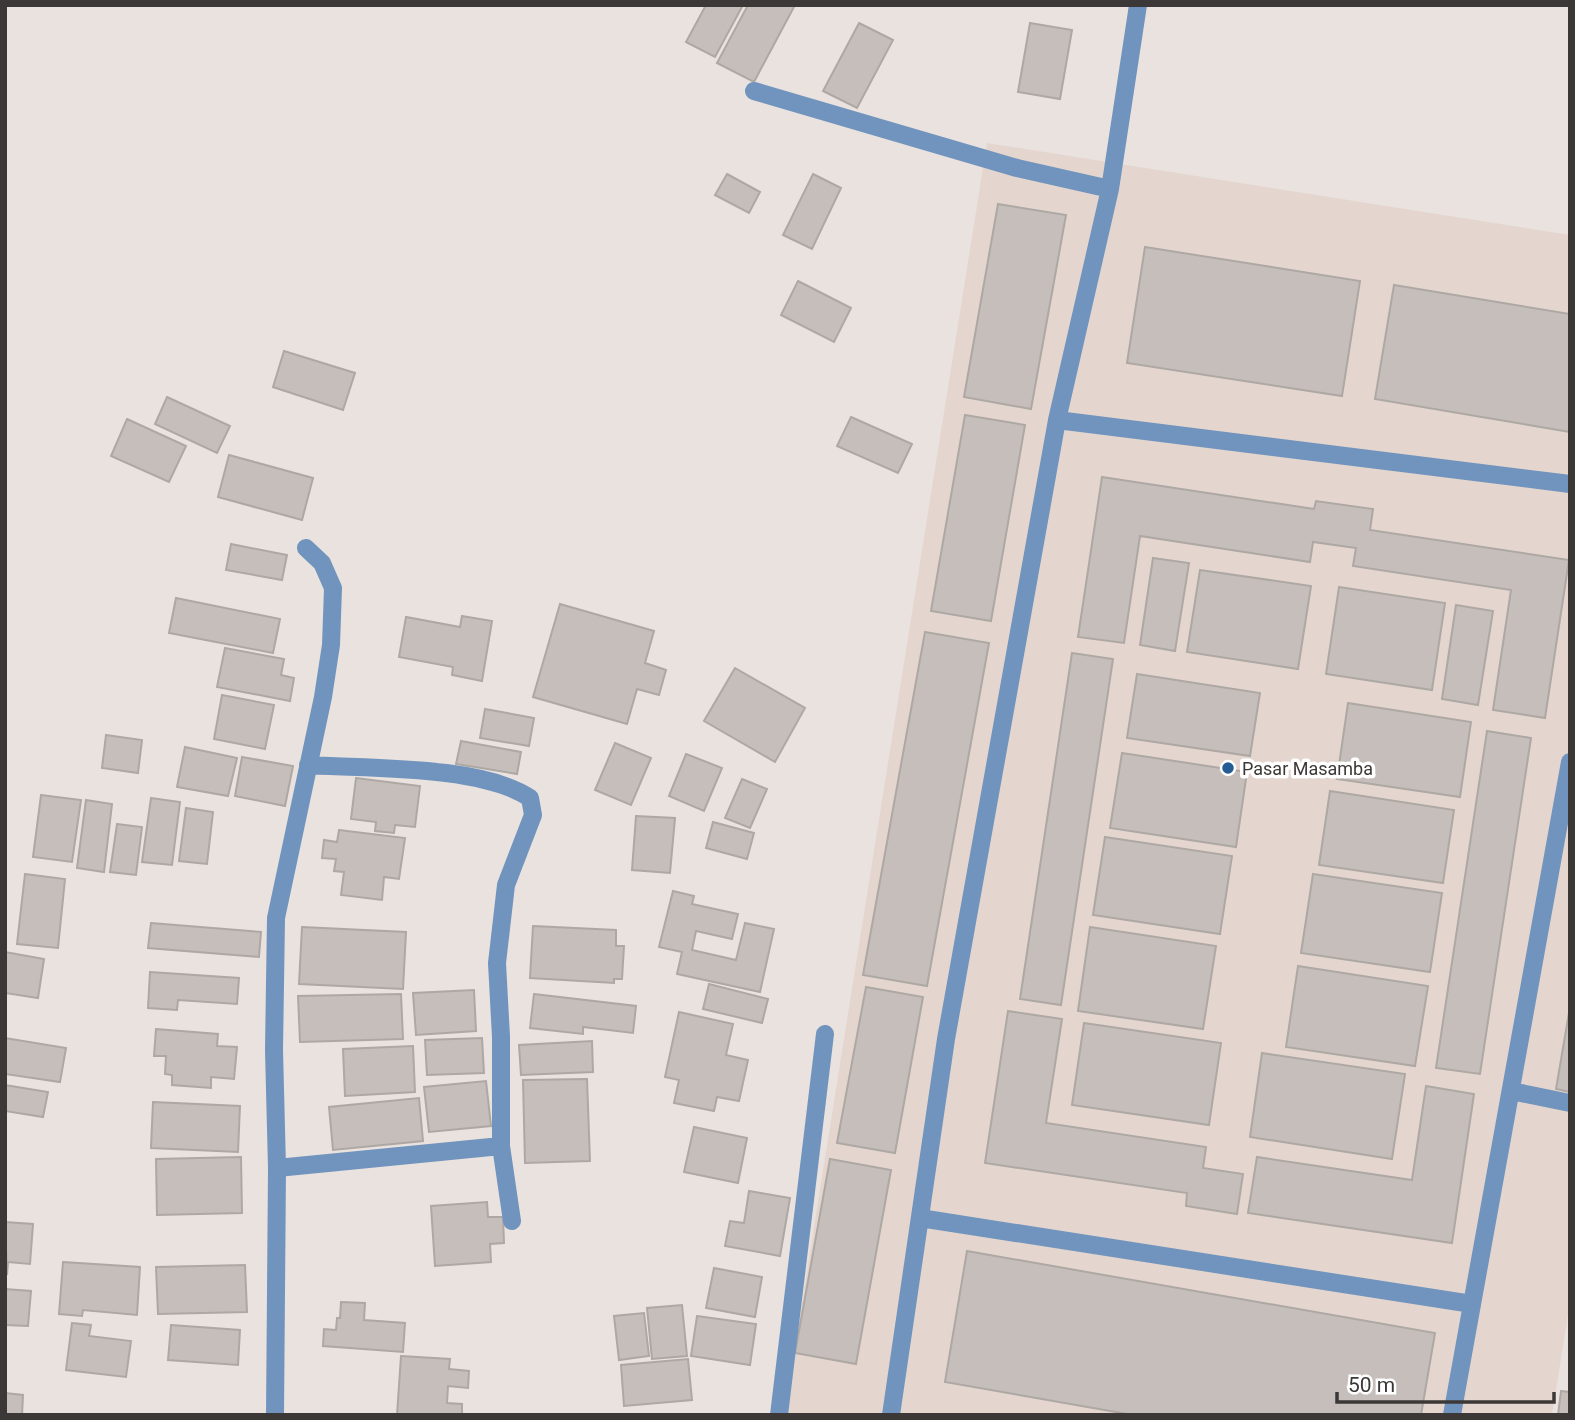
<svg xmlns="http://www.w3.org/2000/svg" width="1575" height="1420" viewBox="0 0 1575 1420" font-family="Roboto,sans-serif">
<rect width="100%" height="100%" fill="#e9e2de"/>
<!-- built -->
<path fill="#e4d6ce" d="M987,143L1570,235V1302L1552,1415H784Z"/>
<!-- building -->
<path fill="#c5beba" stroke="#aea8a4" stroke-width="2" d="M706,5H743L715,57L686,42Z
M748,5H795L754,82L717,63Z
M859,23L893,40L857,108L823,91Z
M1030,23L1072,30L1060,99L1018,92Z
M727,174L760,192L749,213L715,195Z
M813,174L841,188L812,249L783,235Z
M998,204L1066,215L1031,409L964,397Z
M1145,247L1360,281L1342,396L1127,363Z
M798,281L851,308L834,342L781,315Z
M1394,285L1570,314V432L1375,399Z
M284,351L355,373L343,410L273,387Z
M167,397L230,426L217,453L155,424Z
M965,415L1025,425L991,621L931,611Z
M851,417L912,444L898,473L837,446Z
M127,419L186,446L169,482L111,456Z
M229,455L313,478L302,520L218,497Z
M1102,477L1314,509L1316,501L1373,509L1370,530L1569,560L1545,718L1493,710L1511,590L1353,566L1356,548L1313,542L1310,562L1140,536L1124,643L1078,637Z
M231,544L287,555L282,580L226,570Z
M1153,558L1189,563L1175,651L1140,645Z
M1200,570L1311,586L1298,669L1187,652Z
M1339,587L1445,603L1432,690L1326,674Z
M176,598L280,619L273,653L169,633Z
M560,604L654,631L645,663L666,670L659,695L637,689L627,724L533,697Z
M1456,605L1493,611L1478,705L1442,699Z
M462,616L492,621L482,681L452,675L453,667L399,657L406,617L460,627Z
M925,632L989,643L927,986L863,975Z
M225,648L284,659L281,675L294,678L290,701L217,687Z
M1072,653L1113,659L1061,1005L1020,999Z
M735,668L805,708L775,762L704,721Z
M1137,674L1260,693L1250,756L1127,738Z
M222,695L274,705L265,749L214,739Z
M1348,703L1471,722L1460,797L1337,779Z
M485,709L534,718L529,746L480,738Z
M1487,731L1531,738L1480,1074L1436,1068Z
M106,735L142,740L138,773L102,768Z
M461,741L521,752L517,774L456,764Z
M615,743L651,758L631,805L595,790Z
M185,747L237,758L228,796L177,787Z
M1122,753L1247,772L1236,847L1110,828Z
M686,754L722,768L704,811L669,796Z
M242,757L293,766L285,806L235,796Z
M356,778L420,786L415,827L395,825L394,833L375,831L376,822L351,819Z
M742,779L767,789L750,828L725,818Z
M1330,791L1454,810L1443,883L1319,865Z
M41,795L81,800L72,862L33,857Z
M151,798L180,802L172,865L142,862Z
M86,800L112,804L104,872L77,868Z
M186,808L213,812L207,864L179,861Z
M636,816L675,818L670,873L632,870Z
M713,822L754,833L747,859L706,848Z
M117,824L142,827L136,875L110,872Z
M339,830L405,838L399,879L384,877L382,900L341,895L344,872L334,871L336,859L322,858L324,840L337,842Z
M1105,837L1232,856L1220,934L1093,915Z
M25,874L65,879L58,948L17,944Z
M1313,874L1442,893L1430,972L1301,953Z
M673,891L694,896L692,904L738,914L732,939L696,931L692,950L736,960L745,923L774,929L760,992L677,974L682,952L659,947Z
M151,923L261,932L259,957L148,948Z
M533,926L616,930V946H624L622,979H614V983L530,978Z
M302,927L406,932L403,989L299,984Z
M1090,927L1216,946L1203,1029L1078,1011Z
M5,952L44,959L38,998L5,993Z
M1298,966L1428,986L1415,1066L1286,1047Z
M150,972L239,978L237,1004L178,1000L177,1010L148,1008Z
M709,984L768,999L762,1023L703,1009Z
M866,987L923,997L895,1153L837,1143Z
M474,990L476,1031L416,1035L413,993Z
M401,994L403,1039L300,1042L298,996Z
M534,994L636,1006L633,1033L583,1027V1034L530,1028Z
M1570,1007V1092L1556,1089Z
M1008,1011L1062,1019L1046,1123L1206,1147L1203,1168L1243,1174L1237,1214L1186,1206L1187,1193L985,1163Z
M679,1012L733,1024L726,1055L748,1060L739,1101L717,1097L714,1111L674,1103L679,1080L665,1077Z
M1084,1023L1221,1043L1209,1125L1072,1105Z
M156,1029L218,1034L217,1046L237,1047L234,1079L211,1077V1088L172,1085V1075L165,1074L166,1056H154Z
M5,1038L66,1048L60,1082L5,1074Z
M482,1038L484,1073L427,1075L425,1040Z
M592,1041L593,1072L521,1075L519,1045Z
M413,1046L415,1092L345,1096L343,1049Z
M1262,1053L1405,1074L1392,1159L1250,1137Z
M587,1079L590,1161L525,1163L523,1080Z
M486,1081L491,1126L429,1132L424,1087Z
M5,1085L48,1092L43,1117L5,1111Z
M1426,1086L1474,1094L1452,1243L1248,1213L1257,1157L1412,1180Z
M419,1098L423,1141L333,1150L329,1107Z
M153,1102L240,1106L238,1152L151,1148Z
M694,1127L747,1138L738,1183L684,1172Z
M241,1157L242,1213L157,1215L156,1159Z
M830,1159L891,1170L856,1364L795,1353Z
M749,1191L790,1198L780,1256L725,1246L730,1221L744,1223Z
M487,1202L488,1217H503L504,1243L490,1244L491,1262L435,1266L431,1206Z
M5,1222L33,1224L30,1264L8,1262L7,1275Z
M967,1251L1435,1333L1421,1415H1133L945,1382Z
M63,1262L140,1267L137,1315L83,1310L82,1316L59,1314Z
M245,1265L247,1312L158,1314L156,1267Z
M714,1268L762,1277L755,1317L706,1308Z
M5,1289L31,1291L28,1326L5,1325Z
M341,1302L365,1303L364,1320L405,1323L403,1352L323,1346L324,1329L336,1330L337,1318H340Z
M682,1305L687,1356L652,1359L647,1308Z
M644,1313L649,1356L619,1360L614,1316Z
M697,1316L756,1324L750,1365L691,1356Z
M72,1323L91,1325L89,1336L131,1341L126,1377L66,1370Z
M171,1325L240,1330L238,1365L168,1360Z
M401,1356L450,1359L449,1369L469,1371L468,1388L448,1386L447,1403L462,1404V1415H397Z
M688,1359L692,1400L624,1406L621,1365Z
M1561,1391L1570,1392V1415H1558Z
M5,1393L23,1395L22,1415H5Z"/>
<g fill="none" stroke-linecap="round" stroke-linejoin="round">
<!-- minor -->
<path stroke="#7094bd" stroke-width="18" d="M754,91L1017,168L1110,189
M1057,420L1570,484
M1511,1091L1570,1103
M501,1146L512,1221
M277,1168L501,1146V1037L497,963L506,885L533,815L530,798C481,765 368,769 308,765
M920,1218L1472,1304
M275,1415L277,1168L274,1050L276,918L323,697L331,645L333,588L322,563L306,548
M779,1415L825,1034
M891,1415L946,1039L1057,420L1110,189L1138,5
M1452,1415L1570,762"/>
</g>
<!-- markers -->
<circle fill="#255c94" stroke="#fff" stroke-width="2.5" cx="1228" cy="768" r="7"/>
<g text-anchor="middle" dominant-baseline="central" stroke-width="7" stroke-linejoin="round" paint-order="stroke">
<!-- poi labels -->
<g font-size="18" fill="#3b3837" stroke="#fff" text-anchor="start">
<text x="1242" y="768">Pasar Masamba</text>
</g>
</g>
<!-- border -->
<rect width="1575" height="1420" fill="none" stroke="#3b3837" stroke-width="14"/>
<!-- scale -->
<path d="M1337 1392v10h217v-10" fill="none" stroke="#3b3837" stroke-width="3.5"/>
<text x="1348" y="1392" font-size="21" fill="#3b3837" stroke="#ffffff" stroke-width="5" paint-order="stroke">50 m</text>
</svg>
